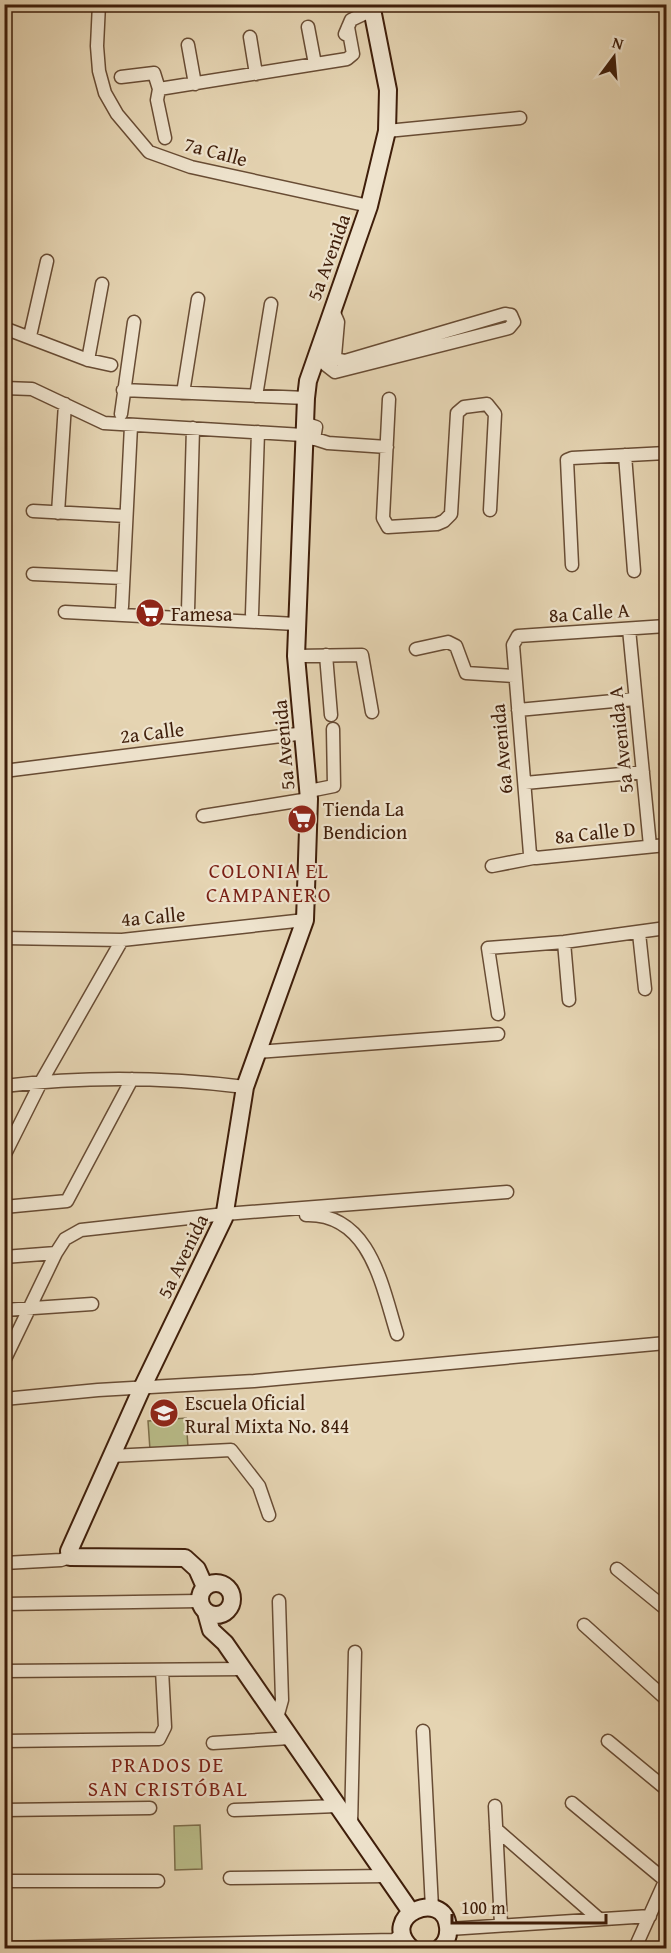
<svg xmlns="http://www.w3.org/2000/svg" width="671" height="1953" viewBox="0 0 671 1953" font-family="'Gentium Book Plus',serif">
<rect width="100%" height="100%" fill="#e5d4b2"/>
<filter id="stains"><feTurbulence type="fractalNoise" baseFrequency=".00333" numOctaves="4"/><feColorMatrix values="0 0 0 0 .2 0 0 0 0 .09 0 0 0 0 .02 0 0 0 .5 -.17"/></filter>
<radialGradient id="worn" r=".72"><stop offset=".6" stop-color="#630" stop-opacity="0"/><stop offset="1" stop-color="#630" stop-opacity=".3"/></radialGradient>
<!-- park -->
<path fill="#b9bc89" stroke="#7c6d4a" stroke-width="1.5" d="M186,1418L188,1447L150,1450L148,1421Z
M200,1825L202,1869L175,1870L174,1826Z"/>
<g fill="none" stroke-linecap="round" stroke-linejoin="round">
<!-- street casing -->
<g stroke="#684c34" stroke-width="15">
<path id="street" d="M99,4L97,46L99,71L105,93L117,114L149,152L191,167L369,206
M308,27L315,64
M345,34L351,20L372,10
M250,37L256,74
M188,45L195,84
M121,77L154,73L159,89L157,100L165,138
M159,89L347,59L353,54L348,27
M387,131L520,118
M332,308L338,322L335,356L336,359L345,361L505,314L511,315L514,322L509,328L335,372L326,365L333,324Z
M4,328L88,360L111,365
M30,336L47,261
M88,360L102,284
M4,388L32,389L104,423L303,435L328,443L387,447
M123,390L306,398
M183,393L198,299
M256,396L271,304
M389,399L383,518L388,527L437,524L444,521L451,514L457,413L464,407L487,404L495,414L490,510
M121,414L134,322
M304,423L316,427L314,439
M625,455L634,571
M33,511L126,516
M58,513L65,404
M572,565L567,460L572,458L666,453
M33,574L123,578
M122,607L131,426
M188,611L193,428
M65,612L296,624
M252,614L258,432
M666,626L518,636L513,645L530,854L536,858L666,845
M629,629L650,846
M416,649L448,642L456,646L466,673L514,676
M326,655L331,715
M296,656L362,655L372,712
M518,710L635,699
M4,771L305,733
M525,783L643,772
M309,791L334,786L333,729
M203,816L309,799
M492,866L533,858
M639,933L645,989
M4,938L122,940L305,920
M564,942L569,1000
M498,1014L488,948L564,942L666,928
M257,1052L498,1034
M4,1086C85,1076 165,1077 245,1087
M4,1156L41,1082L122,940
M4,1207L67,1201L132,1079
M306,1215C370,1213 382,1286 397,1334
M4,1257L56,1253
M4,1310L92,1304
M4,1361L56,1253L65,1239L81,1230L225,1214L507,1192
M4,1399L98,1390L254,1381L666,1343
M111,1456L231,1450L259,1486L269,1515
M4,1563L61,1560L70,1557
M617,1569L666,1609
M4,1604L199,1601
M584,1625L666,1699
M4,1671L242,1669
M277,1718L282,1700L279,1601
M423,1731L432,1908
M4,1741L159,1739L165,1727L162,1670
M608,1741L666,1789
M213,1743L290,1738
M572,1803L666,1881
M495,1806L501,1924
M4,1810L150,1808
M234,1810L337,1806
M351,1826L355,1652
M496,1829L598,1918
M230,1878L385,1876
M4,1881H158
M449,1929L650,1916
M4,1948L394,1940L402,1934
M635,1948L666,1879"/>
</g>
<!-- secondary casing -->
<g stroke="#3f1e0a" stroke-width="20">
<path id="secondary" d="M200 1599a16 16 0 1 1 32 0a16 16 0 1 1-32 0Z
M205,1587L197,1569L185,1558L70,1557L69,1551L142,1388L224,1218L245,1087L305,920L309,799L296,656L306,398L308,381L369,206L387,131L388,90L371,4
M206,1612L211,1630L225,1643L411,1912
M411,1948C377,1916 444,1887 448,1927C449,1936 446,1943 440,1948"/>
</g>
<!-- street -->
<use href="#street" stroke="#eee3cd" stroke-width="12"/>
<!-- secondary -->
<use href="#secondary" stroke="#eee3cd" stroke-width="16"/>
</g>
<!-- icons -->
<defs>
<g id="supermarket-disc" transform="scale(1.5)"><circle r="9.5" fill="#8f2418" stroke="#eee3cd"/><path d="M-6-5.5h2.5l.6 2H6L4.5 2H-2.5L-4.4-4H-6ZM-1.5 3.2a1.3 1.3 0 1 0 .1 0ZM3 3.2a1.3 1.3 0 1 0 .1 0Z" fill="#fff"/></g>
<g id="school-disc" transform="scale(1.5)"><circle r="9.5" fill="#8f2418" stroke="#eee3cd"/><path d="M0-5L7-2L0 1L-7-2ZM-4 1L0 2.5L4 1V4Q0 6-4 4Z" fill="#fff"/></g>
</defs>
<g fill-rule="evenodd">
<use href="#supermarket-disc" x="150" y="613"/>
<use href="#supermarket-disc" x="302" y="819"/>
<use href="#school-disc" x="164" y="1413"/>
</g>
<g text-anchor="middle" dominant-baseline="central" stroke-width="4.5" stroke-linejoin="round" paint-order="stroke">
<!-- street labels -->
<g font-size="20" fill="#3f1e0a" stroke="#eee3cd">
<text transform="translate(216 151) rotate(15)">7a Calle</text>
<text transform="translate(328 257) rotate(-70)">5a Avenida</text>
<text transform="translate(589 612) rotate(-4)">8a Calle A</text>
<text transform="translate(152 732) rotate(-7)">2a Calle</text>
<text transform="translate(620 740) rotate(-96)">5a Avenida A</text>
<text transform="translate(283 745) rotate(-95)">5a Avenida</text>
<text transform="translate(501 749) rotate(-95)">6a Avenida</text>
<text transform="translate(595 832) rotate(-6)">8a Calle D</text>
<text transform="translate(153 916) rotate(-5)">4a Calle</text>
<text transform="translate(182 1256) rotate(-64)">5a Avenida</text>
</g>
<!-- poi labels -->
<g font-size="20" fill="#3f1e0a" stroke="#eee3cd" text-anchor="start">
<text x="171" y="613">Famesa</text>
<text x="323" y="808">Tienda La<tspan x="323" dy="23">Bendicion</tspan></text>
<text x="185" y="1402">Escuela Oficial<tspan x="185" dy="23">Rural Mixta No. 844</tspan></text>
</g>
<!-- neighbourhood labels -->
<g font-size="21" letter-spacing="1.5" fill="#7a1f14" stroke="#eee3cd">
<text x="269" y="870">COLONIA EL<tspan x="269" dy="24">CAMPANERO</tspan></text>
<text x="168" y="1764">PRADOS DE<tspan x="168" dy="24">SAN CRISTÓBAL</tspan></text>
</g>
</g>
<!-- margin -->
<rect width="671" height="1953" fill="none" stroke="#e5d4b2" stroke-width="24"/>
<rect x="6" y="6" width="659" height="1941" fill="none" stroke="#3f1e0a" stroke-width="3"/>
<rect x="12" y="12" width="647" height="1929" fill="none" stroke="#3f1e0a" stroke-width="1.5"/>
<!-- north arrow -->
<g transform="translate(614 57) rotate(16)" stroke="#eee3cd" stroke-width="4.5" paint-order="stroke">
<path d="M0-4.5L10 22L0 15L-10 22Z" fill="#3f1e0a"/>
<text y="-9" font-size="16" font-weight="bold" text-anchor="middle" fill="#3f1e0a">N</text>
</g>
<!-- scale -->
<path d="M452 1914v9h154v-9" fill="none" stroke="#3f1e0a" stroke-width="3"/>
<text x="461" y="1914" font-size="18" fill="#3f1e0a" stroke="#eee3cd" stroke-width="4.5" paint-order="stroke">100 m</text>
<rect width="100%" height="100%" filter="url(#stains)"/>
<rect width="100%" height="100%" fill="url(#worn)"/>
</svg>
